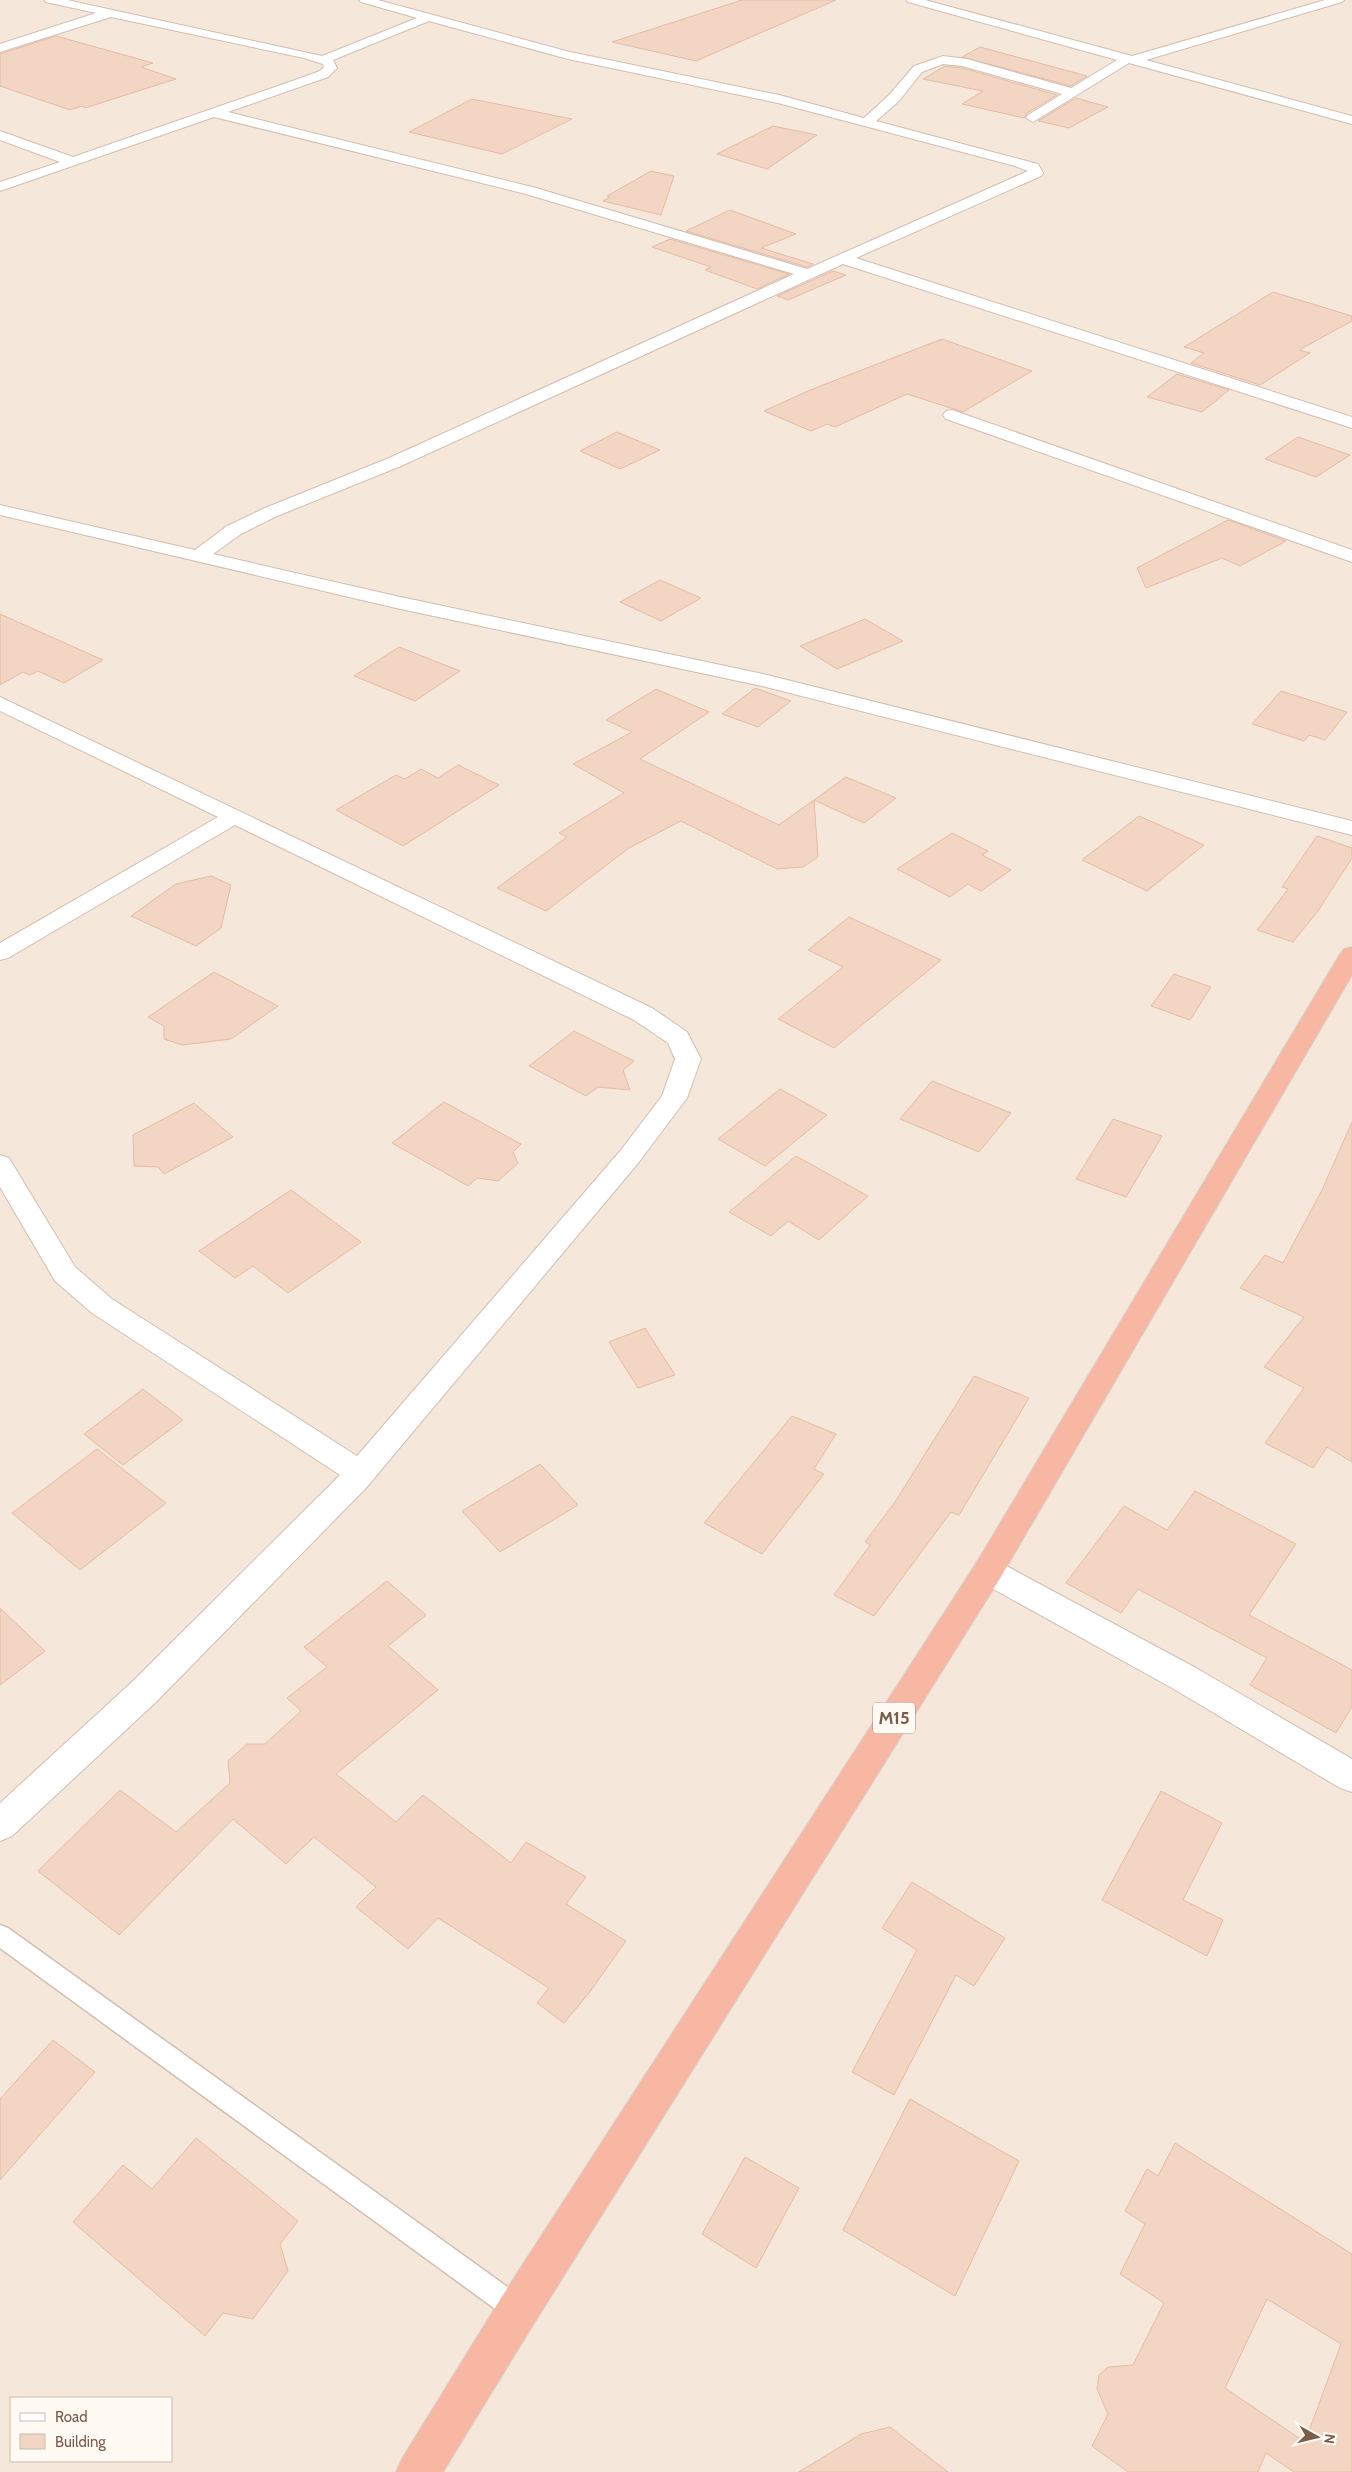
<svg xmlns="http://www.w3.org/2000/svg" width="1352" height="2472" viewBox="0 0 1352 2472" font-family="Cabin,sans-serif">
<rect width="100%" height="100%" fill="#fdf6ec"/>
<!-- residential -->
<path fill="#f5e8da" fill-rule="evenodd" d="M0,0H1352V2472H0ZM11,2398H171V2461H11Z"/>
<!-- building -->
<path fill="#f3d5c3" stroke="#e6bba3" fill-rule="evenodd" d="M742,0H836L696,61L612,42Z
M56,36L153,63L141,67L176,79L85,108L82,106L70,110L0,86V54Z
M980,47L1087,76L1071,86L962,57Z
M945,66L962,68L1057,95L1027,113L1024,118L962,104L983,91L923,79Z
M1076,98L1108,107L1069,128L1038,121Z
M472,99L572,119L502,154L409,132Z
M773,126L817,135L767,169L717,154Z
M651,171L674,176L661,215L603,201L610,197L607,196Z
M730,210L796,234L761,248L813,264L807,267L686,231Z
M670,239L789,274L757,289L705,270L711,267L652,247Z
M833,271L846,275L788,300L777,296Z
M1273,292L1352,316V321L1299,350L1310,353L1260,385L1191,363L1204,353L1184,347Z
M942,339L1032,371L963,412L907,394L835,427L827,424L811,431L764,411L810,390Z
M1177,374L1229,390L1202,412L1147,397Z
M617,432L660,450L620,469L580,451Z
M1298,437L1350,455L1316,477L1265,459Z
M1228,520L1286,541L1240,566L1222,558L1146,588L1137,568Z
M660,580L701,598L661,621L620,602Z
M0,614L103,660L64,683L38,671L30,675L23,672L0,685Z
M865,619L903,641L837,669L800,646Z
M399,647L460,671L415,701L354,676Z
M755,688L791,701L758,727L722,714Z
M656,689L709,712L640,759L779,825L846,777L896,798L864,823L814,800L818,857L803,867L777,869L681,821L629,848L546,911L497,888L567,837L559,833L624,793L573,764L632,732L606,720Z
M1281,691L1347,712L1325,740L1309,735L1304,741L1252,724Z
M458,765L499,785L403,846L336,810L396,775L405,779L421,769L438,778Z
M1139,816L1204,845L1147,891L1082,860Z
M952,833L988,851L982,855L1011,870L981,891L968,884L950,897L897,869Z
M1317,836L1352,848V858L1318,911L1293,942L1257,930L1288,889L1282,887Z
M211,876L231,885L221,928L196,946L131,916L176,884Z
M849,917L941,960L834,1048L778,1019L843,967L808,950Z
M214,972L278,1006L231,1039L182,1045L164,1039V1026L148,1017Z
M1174,974L1211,987L1190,1020L1151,1006Z
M574,1031L634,1061L623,1070L630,1090L598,1087L586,1096L529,1066Z
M932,1081L1011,1113L979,1152L900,1119Z
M780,1089L827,1115L765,1166L718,1139Z
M444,1102L521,1144L513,1152L518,1163L498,1181L477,1178L468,1186L392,1143Z
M194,1103L233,1137L164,1174L158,1167L134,1166L133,1135Z
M1113,1119L1162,1136L1126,1197L1076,1179Z
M1352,1122V1462L1327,1447L1313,1468L1265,1443L1304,1388L1264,1367L1304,1317L1240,1288L1265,1255L1283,1263L1322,1190Z
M796,1156L868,1196L819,1240L788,1221L771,1236L729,1212Z
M291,1190L361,1242L288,1293L253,1266L235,1278L199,1251Z
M645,1328L675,1375L638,1388L609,1342Z
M974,1376L1029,1398L959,1515L951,1512L874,1616L834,1595L870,1545L865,1542L895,1502Z
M143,1389L183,1420L123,1465L84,1434Z
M792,1416L836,1434L814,1469L824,1474L762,1554L704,1523Z
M97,1449L166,1503L80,1570L12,1513Z
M540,1464L578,1505L500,1552L462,1511Z
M1195,1491L1296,1544L1249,1615L1352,1670V1707L1336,1733L1250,1685L1267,1658L1138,1589L1121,1613L1066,1583L1124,1506L1167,1530Z
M387,1581L426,1615L388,1646L438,1690L336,1774L396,1822L423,1795L511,1863L526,1842L586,1877L566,1904L626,1941L589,1993L564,2023L537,2003L549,1988L438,1918L408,1949L356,1907L376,1887L314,1837L286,1864L233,1819L119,1935L38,1871L120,1790L176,1832L230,1783L228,1761L247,1744H265L301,1711L287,1698L327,1667L304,1647Z
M0,1608L45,1651L0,1685Z
M1161,1791L1222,1823L1183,1900L1223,1920L1207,1956L1102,1900Z
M912,1882L1005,1938L974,1986L956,1975L894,2095L852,2072L917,1950L882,1928Z
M53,2040L95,2072L0,2180V2099Z
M910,2099L1019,2161L955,2296L843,2230Z
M196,2138L298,2221L280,2244L288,2271L253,2319L223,2313L205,2336L73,2222L123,2165L152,2189Z
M1175,2143L1352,2254V2472H1294L1266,2453L1258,2472H1128L1092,2446L1108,2414L1097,2389L1099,2375L1108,2367L1133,2365L1164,2303L1120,2274L1145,2224L1125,2211L1147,2169L1158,2176ZM1267,2299L1341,2344L1305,2442L1225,2388Z
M745,2157L799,2188L756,2268L702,2234Z
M890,2427L948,2472H799L861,2434Z"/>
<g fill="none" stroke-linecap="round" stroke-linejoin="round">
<!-- lane casing -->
<g stroke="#d1beb0" stroke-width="3">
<path id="lane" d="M0,1925L8,1928L527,2301L530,2310L527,2319L518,2322L509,2319L0,1948Z"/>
</g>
<!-- street casing -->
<g stroke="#d1beb0" stroke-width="2">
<path id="street" d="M44,0H67L322,56L417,18L361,2L359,0H378L570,52L779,95L864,118L889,95L914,66L943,56L967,59L1071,88L1117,60L908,2L906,0H925L1132,56L1325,0H1344L1342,2L1146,60L1352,116V124L1129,63L1033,122L1026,118L1028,115L1062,94L962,66L943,64L922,72L899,101L876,121L1038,164L1043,173L1041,176L856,258L1352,417V428L843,264L401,466L277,516L241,534L213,554L396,596L763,674L1352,821V835L762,686L396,608L0,515V505L195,550L227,526L265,508L389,458L794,274L526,194L214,117L0,191V182L60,162L0,140V131L73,157L295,80L320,71L324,67L323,64L304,58L111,17L0,52V44L96,13L46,2ZM429,21L568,59L778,103L1015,166L1028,171L807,269L536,188L228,112L328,77L337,68L333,60Z
M952,410L1352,550V562L946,419L943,415L946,411Z
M0,697L652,1008L687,1032L701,1059L687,1098L639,1162L366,1488L156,1702L12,1836L0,1841V1803L132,1682L340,1475L92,1313L55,1281L0,1187V1155L9,1158L75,1267L112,1299L357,1456L621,1150L662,1096L675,1059L668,1043L634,1020L235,825L8,958L0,960V943L218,817L0,711Z
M988,1558L999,1562L1196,1668L1352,1759V1792L1340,1788L1172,1688L977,1580L972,1571L977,1562Z"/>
</g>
<!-- highway casing -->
<g stroke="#dad1cd" stroke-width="2">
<path id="highway" d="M1352,947V975L999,1580L533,2325L443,2472H396L403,2457L503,2295L977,1562L1340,954L1344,949Z"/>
</g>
<!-- lane -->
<use href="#lane" fill="#fff" fill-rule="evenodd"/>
<!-- street -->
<use href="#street" fill="#fff" fill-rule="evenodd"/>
<!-- highway -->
<use href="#highway" fill="#f7b7a3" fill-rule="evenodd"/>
</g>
<g text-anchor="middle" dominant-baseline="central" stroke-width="4.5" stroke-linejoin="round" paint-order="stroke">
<!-- shield labels -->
<rect fill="#fffaf3" stroke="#a28b7f" stroke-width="1" x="873" y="1702.5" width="42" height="31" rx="4"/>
<g font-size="18" font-weight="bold" fill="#7a5c4d">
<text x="894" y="1718">M15</text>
</g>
</g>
<!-- legend -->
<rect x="10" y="2397" width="162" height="65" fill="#fffaf3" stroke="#cabbb1"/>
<rect x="20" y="2413" width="25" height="8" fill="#ffffff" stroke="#cabbb1"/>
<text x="55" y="2422" font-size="15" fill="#7a5c4d">Road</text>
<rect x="20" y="2434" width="25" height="15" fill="#f3d5c3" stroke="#cabbb1"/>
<text x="55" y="2447" font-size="15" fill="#7a5c4d">Building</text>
<!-- north arrow -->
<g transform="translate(1317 2437) rotate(98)" stroke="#fffaf3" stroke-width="4" paint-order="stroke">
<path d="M0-4L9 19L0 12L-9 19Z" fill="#7a5c4d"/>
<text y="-8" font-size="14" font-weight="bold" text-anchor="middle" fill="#7a5c4d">N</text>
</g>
</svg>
